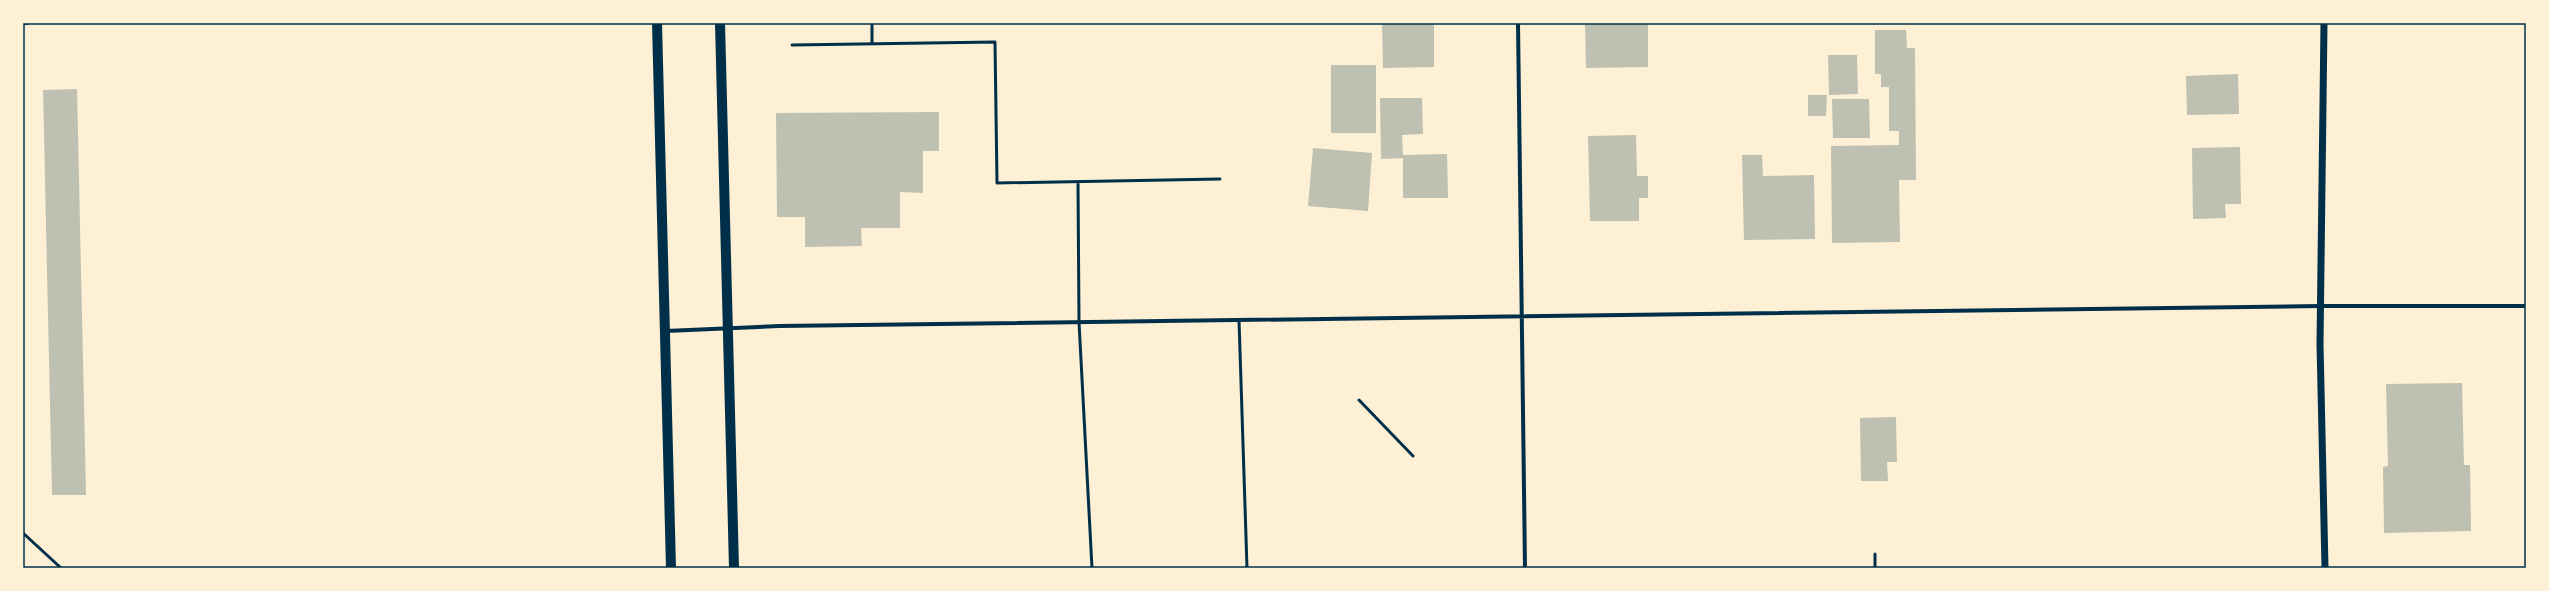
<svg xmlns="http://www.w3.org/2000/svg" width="2549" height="591" viewBox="0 0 2549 591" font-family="'Space Grotesk',sans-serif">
<rect width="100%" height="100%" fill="#fdf0d5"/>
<!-- building -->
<path fill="#bec0b2" d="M1382,23H1434V67L1383,68Z
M1585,23H1648V67L1586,68Z
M1875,30H1906L1907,48H1915L1916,180H1899L1900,242L1832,243L1831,146L1899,145V131H1889V87H1881V74H1875Z
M1828,55H1857L1858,94L1829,95Z
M1331,65H1376V133H1331Z
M2238,74L2239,114L2187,115L2186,76Z
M77,89L86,495H52L43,90Z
M1808,95H1827L1826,116H1808Z
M1380,98H1422L1423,134L1402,135L1403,155L1447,154L1448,198H1403V158L1381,159Z
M1832,99H1869L1870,138H1833Z
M939,112V151H923V193L900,192V228H861L862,246L805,247V217H777L776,113Z
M1636,135L1637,176H1648V198H1639V221H1590L1588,136Z
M2240,147L2241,204H2225L2226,218L2193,219L2192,148Z
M1313,148L1372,153L1368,211L1308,206Z
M1742,155H1762L1763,176L1814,175L1815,239L1744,240Z
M2462,383L2464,465H2470L2471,531L2384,533L2383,467L2388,466L2386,384Z
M1896,417L1897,462H1887L1888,481H1861L1860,418Z"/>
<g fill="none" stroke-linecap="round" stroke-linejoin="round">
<!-- service -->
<path stroke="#003049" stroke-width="3" d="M872,23V44
M23,24L28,23
M792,45L995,42L997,183L1220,179
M1078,182L1079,322L1092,568
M1239,320L1247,568
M1359,400L1413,456
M23,533L61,568
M1875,568V554"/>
<!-- minor -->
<path stroke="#003049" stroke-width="4" d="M1518,23L1525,568
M666,331L779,326L2320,306H2526"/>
<!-- tertiary -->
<path stroke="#003049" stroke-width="7" d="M2324,23L2320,344L2325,568"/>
<!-- primary -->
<path stroke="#003049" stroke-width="10" d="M657,23L671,568
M720,23L734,568"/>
</g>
<!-- border -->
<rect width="2549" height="591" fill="none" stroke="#fdf0d5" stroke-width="48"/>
<rect x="24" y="24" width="2501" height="543" fill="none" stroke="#003049" stroke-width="1.5"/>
</svg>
